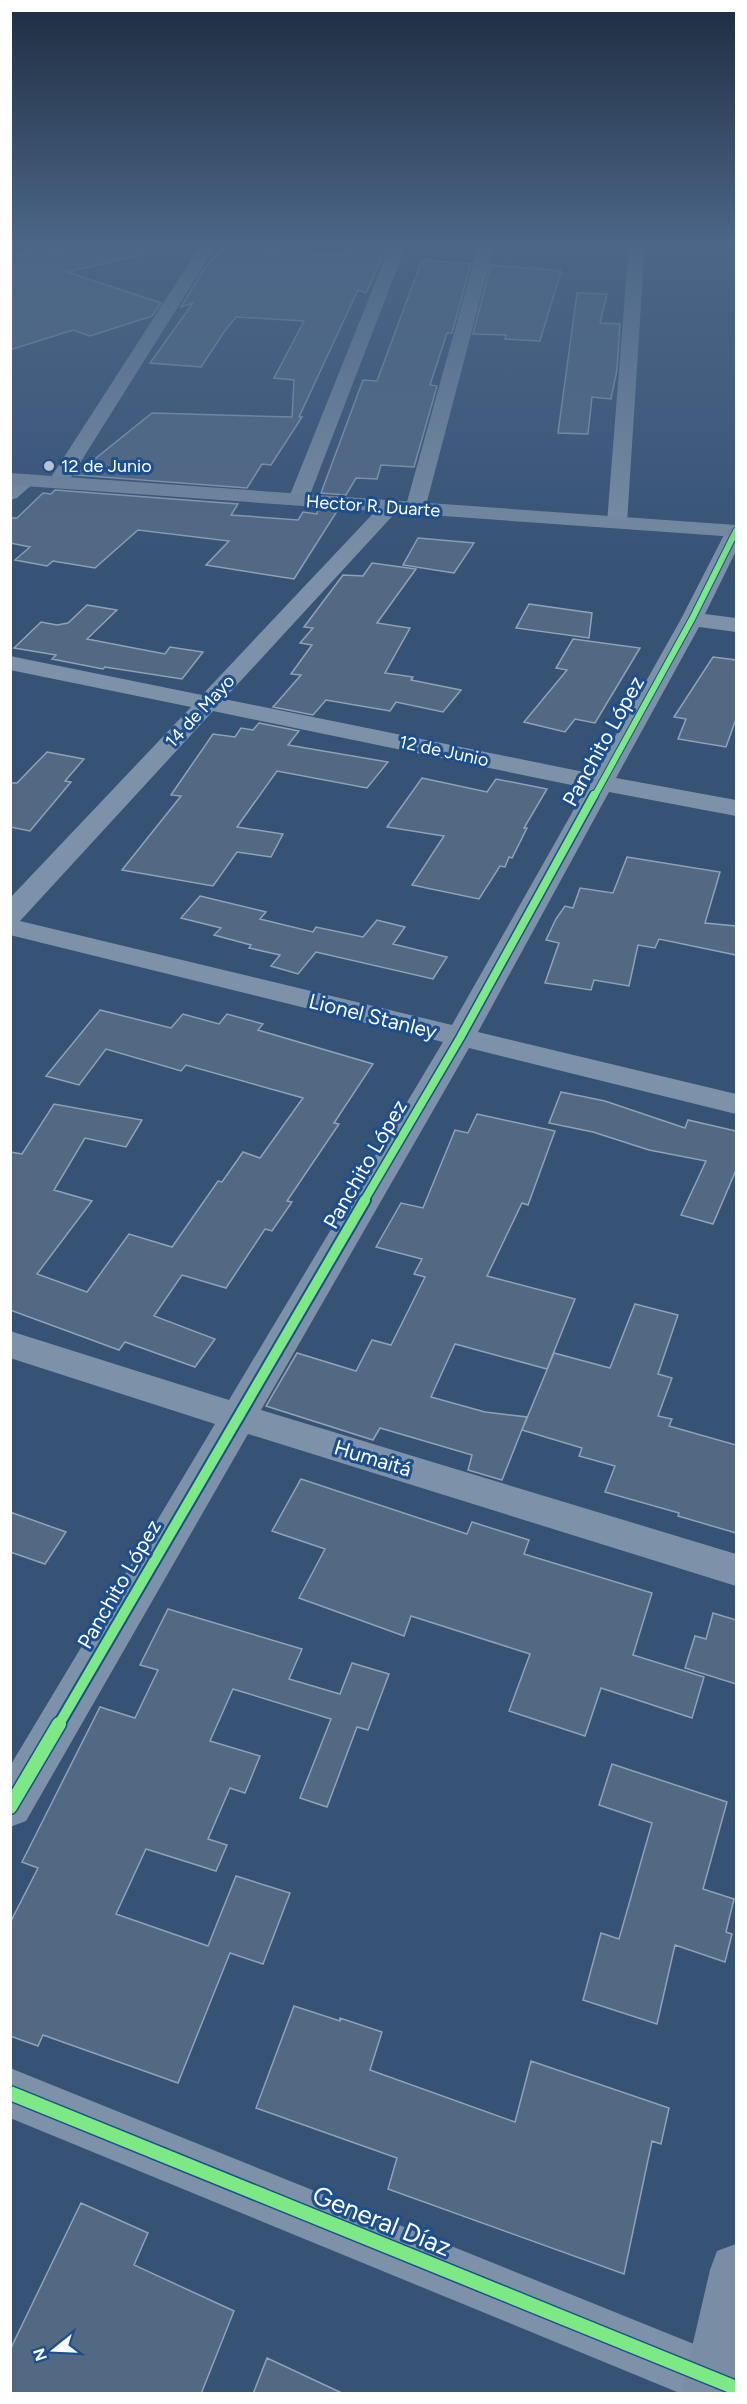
<svg xmlns="http://www.w3.org/2000/svg" width="747" height="2404" viewBox="0 0 747 2404" font-family="Figtree,sans-serif">
<rect width="100%" height="100%" fill="#365274"/>
<!-- building -->
<path fill="#526984" stroke="#92a2b6" stroke-width="1.5" d="M85,243H146L147,253L67,272L161,303L152,316L90,336L73,330L10,350V259L36,246L59,250Z
M227,243H274L268,250L345,255L353,243L388,245L366,293L358,290L299,417H302L271,465L262,464L247,488L75,475L152,413L292,417L294,380L274,378L304,321L236,317L224,332L201,367L150,363L193,303L181,307L203,271Z
M422,260L471,264L452,333H447L430,385L437,386L414,467L381,465L377,479L356,478L346,495L321,493L363,380L377,381Z
M491,265L561,271L540,341L505,339L506,335L473,334Z
M577,293L607,294L600,323L620,324L617,370L611,399L592,397L588,434L558,433Z
M55,490L238,504L231,515L298,520L303,512L317,514L318,509L337,511L294,579L206,565L229,541L138,530L95,568L53,561L47,566L15,560L30,547L10,543V518H17L43,493L51,494Z
M418,538L474,543L454,573L403,565Z
M372,563L416,569L377,623L410,628L385,673L413,677L411,680L461,690L443,712L396,702L390,711L326,700L313,715L273,707L301,675L291,674L312,645L300,643L313,628L304,627L343,575L363,576Z
M529,604L592,613L589,638L516,628Z
M87,605L117,610L87,639L165,654L170,647L203,652L182,679L105,667L103,669L52,659L56,655L14,648L41,622L57,625L68,623Z
M573,639L640,648L595,723L575,719L565,732L524,722L567,670L556,668Z
M713,657L736,660V719L726,747L678,739L686,719L674,717Z
M259,723L299,731L288,745L388,762L367,788L277,771L237,827L283,834L271,857L237,852L213,886L122,870L181,796L171,795L213,734L235,737L241,728L253,730Z
M47,752L84,759L65,781L71,782L30,831L10,827V783H17Z
M422,778L487,792L496,779L547,789L524,828H527L512,858L509,857L505,867L500,866L479,899L412,885L444,836L387,827Z
M627,857L720,872L705,923L736,926V955L659,939L655,948L638,945L629,986L594,980L591,990L545,983L559,943L546,940L556,919L565,906L573,908L580,888L613,893Z
M200,896L266,912L260,919L313,932L316,927L363,937L377,920L405,927L393,944L447,957L433,979L316,952L298,974L271,966L280,955L249,948L251,945L214,935L221,928L181,918Z
M100,1010L171,1028L183,1014L219,1024L227,1014L263,1024L258,1030L373,1064L334,1123L339,1124L287,1201L292,1202L272,1231L265,1229L226,1288L182,1275L154,1316L215,1339L195,1367L125,1342L119,1350L10,1310V1152L22,1154L54,1104L142,1120L126,1147L85,1138L54,1190L92,1201L37,1274L87,1292L129,1234L172,1247L218,1181L222,1182L243,1152L260,1158L303,1098L186,1065L181,1071L106,1049L79,1085L46,1076Z
M561,1092L605,1101L685,1128L688,1120L736,1131V1170L713,1224L681,1215L706,1161L649,1150L593,1132L549,1123Z
M477,1114L555,1131L528,1205L522,1203L487,1276L575,1299L547,1369L455,1344L431,1397L485,1412L527,1417L502,1480L468,1470L472,1455L380,1428L373,1440L266,1406L297,1353L356,1371L372,1340L391,1345L425,1277L414,1274L422,1259L376,1247L401,1203L423,1208L455,1130L468,1133Z
M635,1304L678,1315L658,1374L672,1378L658,1416L672,1419L669,1426L736,1445V1533L678,1516L679,1513L605,1492L615,1466L579,1456L582,1448L522,1430L554,1353L610,1368Z
M301,1479L467,1534L472,1522L529,1540L524,1554L652,1593L633,1655L704,1677L692,1718L601,1688L585,1736L509,1711L530,1654L411,1616L404,1636L299,1598L325,1549L272,1531Z
M10,1512L66,1532L45,1564L10,1552Z
M168,1609L302,1649L289,1679L340,1694L352,1663L389,1674L368,1730L357,1727L327,1807L300,1798L331,1719L233,1689L210,1741L260,1756L245,1793L230,1788L208,1839L227,1845L216,1871L146,1849L116,1914L208,1946L236,1876L290,1893L263,1964L230,1953L178,2083L43,2035L38,2046L10,2036V1923L38,1868L22,1862L100,1707L135,1718L158,1670L140,1665Z
M713,1613L736,1620V1684L685,1668L695,1636L706,1639Z
M612,1764L727,1802L703,1889L734,1899L726,1932L732,1934L725,1962L675,1945L657,2024L583,2000L601,1933L619,1939L652,1823L599,1805Z
M294,2006L340,2021V2018L382,2032L370,2070L515,2122L531,2061L669,2108L661,2144L652,2141L624,2274L388,2189L397,2158L256,2108Z
M81,2203L148,2233L134,2265L234,2311L201,2394H10V2350Z
M267,2358L344,2394H253Z"/>
<g fill="none" stroke-linecap="round" stroke-linejoin="round">
<!-- street -->
<path fill="#7d92a8" fill-rule="evenodd" d="M202,243H218L68,482L65,486H51L48,482Z
M391,243H407L308,500L305,504H291L288,500Z
M479,243H495L425,509L422,513H408L405,509Z
M629,243H645L627,523L624,527H610L607,523Z
M27,474L34,476L37,480L17,498L10,500V484L20,476Z
M390,501L397,503L400,507L397,511L224,699L594,774L681,619L726,531L729,527L736,525V551L705,614L736,618V632L699,627L616,778L736,800V816L609,792L478,1032L736,1094V1114L469,1048L261,1410L736,1554V1586L248,1434L26,1821L10,1827V1766L215,1424L10,1358V1331L229,1400L443,1042L10,935V898L191,707L10,670V656L202,695L383,503ZM213,711L586,788L452,1025L20,921Z
M10,2068L736,2361V2394H682L10,2118Z"/>
<!-- secondary -->
<path fill="#798da4" fill-rule="evenodd" d="M10,473L736,525V537L10,485Z
M736,2244V2394H681L710,2270L717,2251Z"/>
<!-- cycleway-far3 casing -->
<g stroke="#1b4f8f" stroke-width="8">
<path id="cycleway-far3" d="M594,797L692,619L736,531"/>
</g>
<!-- cycleway-far2 casing -->
<g stroke="#1b4f8f" stroke-width="11">
<path id="cycleway-far2" d="M364,1201L460,1038L594,795"/>
</g>
<!-- cycleway-far1 casing -->
<g stroke="#1b4f8f" stroke-width="14">
<path id="cycleway-far1" d="M58,1726L365,1200"/>
</g>
<!-- cycleway casing -->
<g stroke="#1b4f8f" stroke-width="17">
<path id="cycleway" d="M10,1807L59,1724
M10,2093L736,2388"/>
</g>
<!-- cycleway-far3 -->
<use href="#cycleway-far3" stroke="#7ce984" stroke-width="6"/>
<!-- cycleway-far2 -->
<use href="#cycleway-far2" stroke="#7ce984" stroke-width="8"/>
<!-- cycleway-far1 -->
<use href="#cycleway-far1" stroke="#7ce984" stroke-width="10"/>
<!-- cycleway -->
<use href="#cycleway" stroke="#7ce984" stroke-width="14"/>
</g>
<!-- sky -->
<linearGradient id="sky" x2="0" y2="1"><stop stop-color="#1e2d40"/><stop offset="0.42" stop-color="#4c6688"/><stop offset="1" stop-color="#4c6688" stop-opacity="0"/></linearGradient>
<rect width="747" height="579" fill="url(#sky)"/>
<!-- markers -->
<circle fill="#b9c2ce" stroke="#1b4f8f" stroke-width="2" cx="49" cy="466" r="6"/>
<g text-anchor="middle" dominant-baseline="central" stroke-width="6" stroke-linejoin="round" paint-order="stroke">
<!-- far-poi labels -->
<g font-size="18" fill="#fff" stroke="#1b4f8f" text-anchor="start">
<text x="61" y="466">12 de Junio</text>
</g>
<!-- far-street labels -->
<g font-size="18" fill="#fff" stroke="#1b4f8f">
<text transform="translate(373 506) rotate(4)">Hector R. Duarte</text>
<text transform="translate(200 711) rotate(-47)">14 de Mayo</text>
<text transform="translate(444 751) rotate(12)">12 de Junio</text>
</g>
<!-- street labels -->
<g font-size="21" fill="#fff" stroke="#1b4f8f">
<text transform="translate(603 741) rotate(-61)">Panchito López</text>
<text transform="translate(373 1016) rotate(14)">Lionel Stanley</text>
<text transform="translate(365 1164) rotate(-60)">Panchito López</text>
<text transform="translate(373 1458) rotate(17)">Humaitá</text>
<text transform="translate(119 1584) rotate(-60)">Panchito López</text>
</g>
<!-- near-street labels -->
<g font-size="26" fill="#fff" stroke="#1b4f8f">
<text transform="translate(382 2221) rotate(22)">General Díaz</text>
</g>
</g>
<!-- border -->
<rect width="747" height="2404" fill="none" stroke="#ffffff" stroke-width="24"/>
<!-- north arrow -->
<g transform="translate(54 2350) rotate(252)" stroke="#1b4f8f" stroke-width="4.5" paint-order="stroke">
<path d="M0-4.5L10 22L0 15L-10 22Z" fill="#ffffff"/>
<text y="-9" font-size="16" font-weight="bold" text-anchor="middle" fill="#ffffff">N</text>
</g>
</svg>
